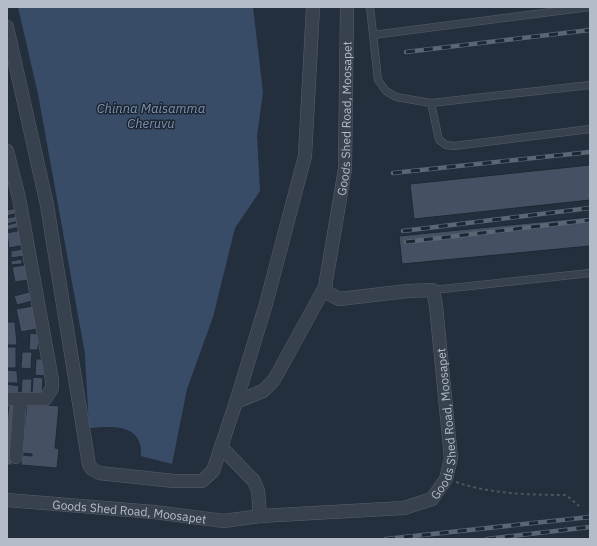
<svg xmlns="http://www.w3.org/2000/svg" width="597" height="546" viewBox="0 0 597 546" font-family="'IBM Plex Sans',sans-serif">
<rect width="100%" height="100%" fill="#242f3e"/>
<!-- water -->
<path fill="#394c67" d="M18,7H253L263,92L257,136L260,191L235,228L213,317L187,389L172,464L141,456C141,453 141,447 140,444C134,423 106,427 89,428L85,354L38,94Z"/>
<!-- building -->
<path fill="#455162" stroke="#1f2835" d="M590,165V200L414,219L410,184Z
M17,208L18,213L7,216V210Z
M18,216L19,221L7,224V218Z
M590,217V246L402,264L399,236Z
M19,222L20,227L7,230V225Z
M21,230L24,245L9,248L7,233Z
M23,249L24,256L11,258V251Z
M22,259V264L11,265V261Z
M25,265L28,280L15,282L12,267Z
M29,292L32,301L17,305L14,296Z
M33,306L37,329L21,332L16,309Z
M7,322H15L17,345H7Z
M30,333L39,334L38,350H29Z
M7,347H16V368H7Z
M22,352H32L31,369L21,368Z
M36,359H45L44,376L35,375Z
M7,370L17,371L18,383H7Z
M33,377L43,378L42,395L32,394Z
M22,379H32L31,396L21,395Z
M7,384L19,386L18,396L7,395Z
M9,401L17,402L12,465H7V425Z
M27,403L59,406L55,448L59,449L57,468L21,465L22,455L32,456V454L22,453Z"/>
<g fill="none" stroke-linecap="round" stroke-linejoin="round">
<!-- service casing -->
<g stroke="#565f6c" stroke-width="8">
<path id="service" d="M370,7L378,80L386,91L396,97L431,103L590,85
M373,35L590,7
M431,103L439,140L446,145L454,146L590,129
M433,290L590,273"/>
</g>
<!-- minor casing -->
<g stroke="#565f6c" stroke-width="14">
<g id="minor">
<path d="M7,27L47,205L89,465L92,469L99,473L174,481H202L213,471L236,402L266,304L305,156L313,7"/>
<path d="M7,151L19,198L52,380V388L45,399H7"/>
<path d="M236,402L263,391L274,380L325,287"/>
<path d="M221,447L254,481L258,491L260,516"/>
<path d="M16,457L20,399"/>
<path id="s1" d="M7,500L154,512L224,521L260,516L404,508L432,499L446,479L451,458L436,306L433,290L408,291L339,299L328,293L325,287L345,169L347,7"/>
</g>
</g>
<!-- path -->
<path stroke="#44595c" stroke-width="2" stroke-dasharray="3 3" stroke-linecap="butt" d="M456,482C490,494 530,495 566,495L579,506"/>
<!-- service -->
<use href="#service" stroke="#38414e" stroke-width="7"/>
<!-- minor -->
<use href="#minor" stroke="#38414e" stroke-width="13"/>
<!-- rail casing -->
<g stroke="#5a6575" stroke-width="4.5">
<path id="rail" d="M406,52L590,30
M393,173L590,152
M403,231L590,208
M406,242L590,220
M386,539L590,517
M487,539L590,527"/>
</g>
<!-- rail -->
<use href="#rail" stroke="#1d2633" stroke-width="3" stroke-dasharray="9" stroke-linecap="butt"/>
</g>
<g text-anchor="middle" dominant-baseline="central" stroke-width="3" stroke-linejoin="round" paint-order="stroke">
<!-- street labels -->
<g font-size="12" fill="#b4bcc9" stroke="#1d2633">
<text stroke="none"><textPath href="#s1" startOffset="927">Goods Shed Road, Moosapet</textPath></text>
<text stroke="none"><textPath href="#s1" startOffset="507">Goods Shed Road, Moosapet</textPath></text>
<text stroke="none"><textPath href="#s1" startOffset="123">Goods Shed Road, Moosapet</textPath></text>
</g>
<!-- water labels -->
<g font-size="13" font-style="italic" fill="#7c92b1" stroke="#1d2633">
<text x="151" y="108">Chinna Maisamma<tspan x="151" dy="15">Cheruvu</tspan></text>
</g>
</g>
<!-- border -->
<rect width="597" height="546" fill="none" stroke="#b4bcc9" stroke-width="16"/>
</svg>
